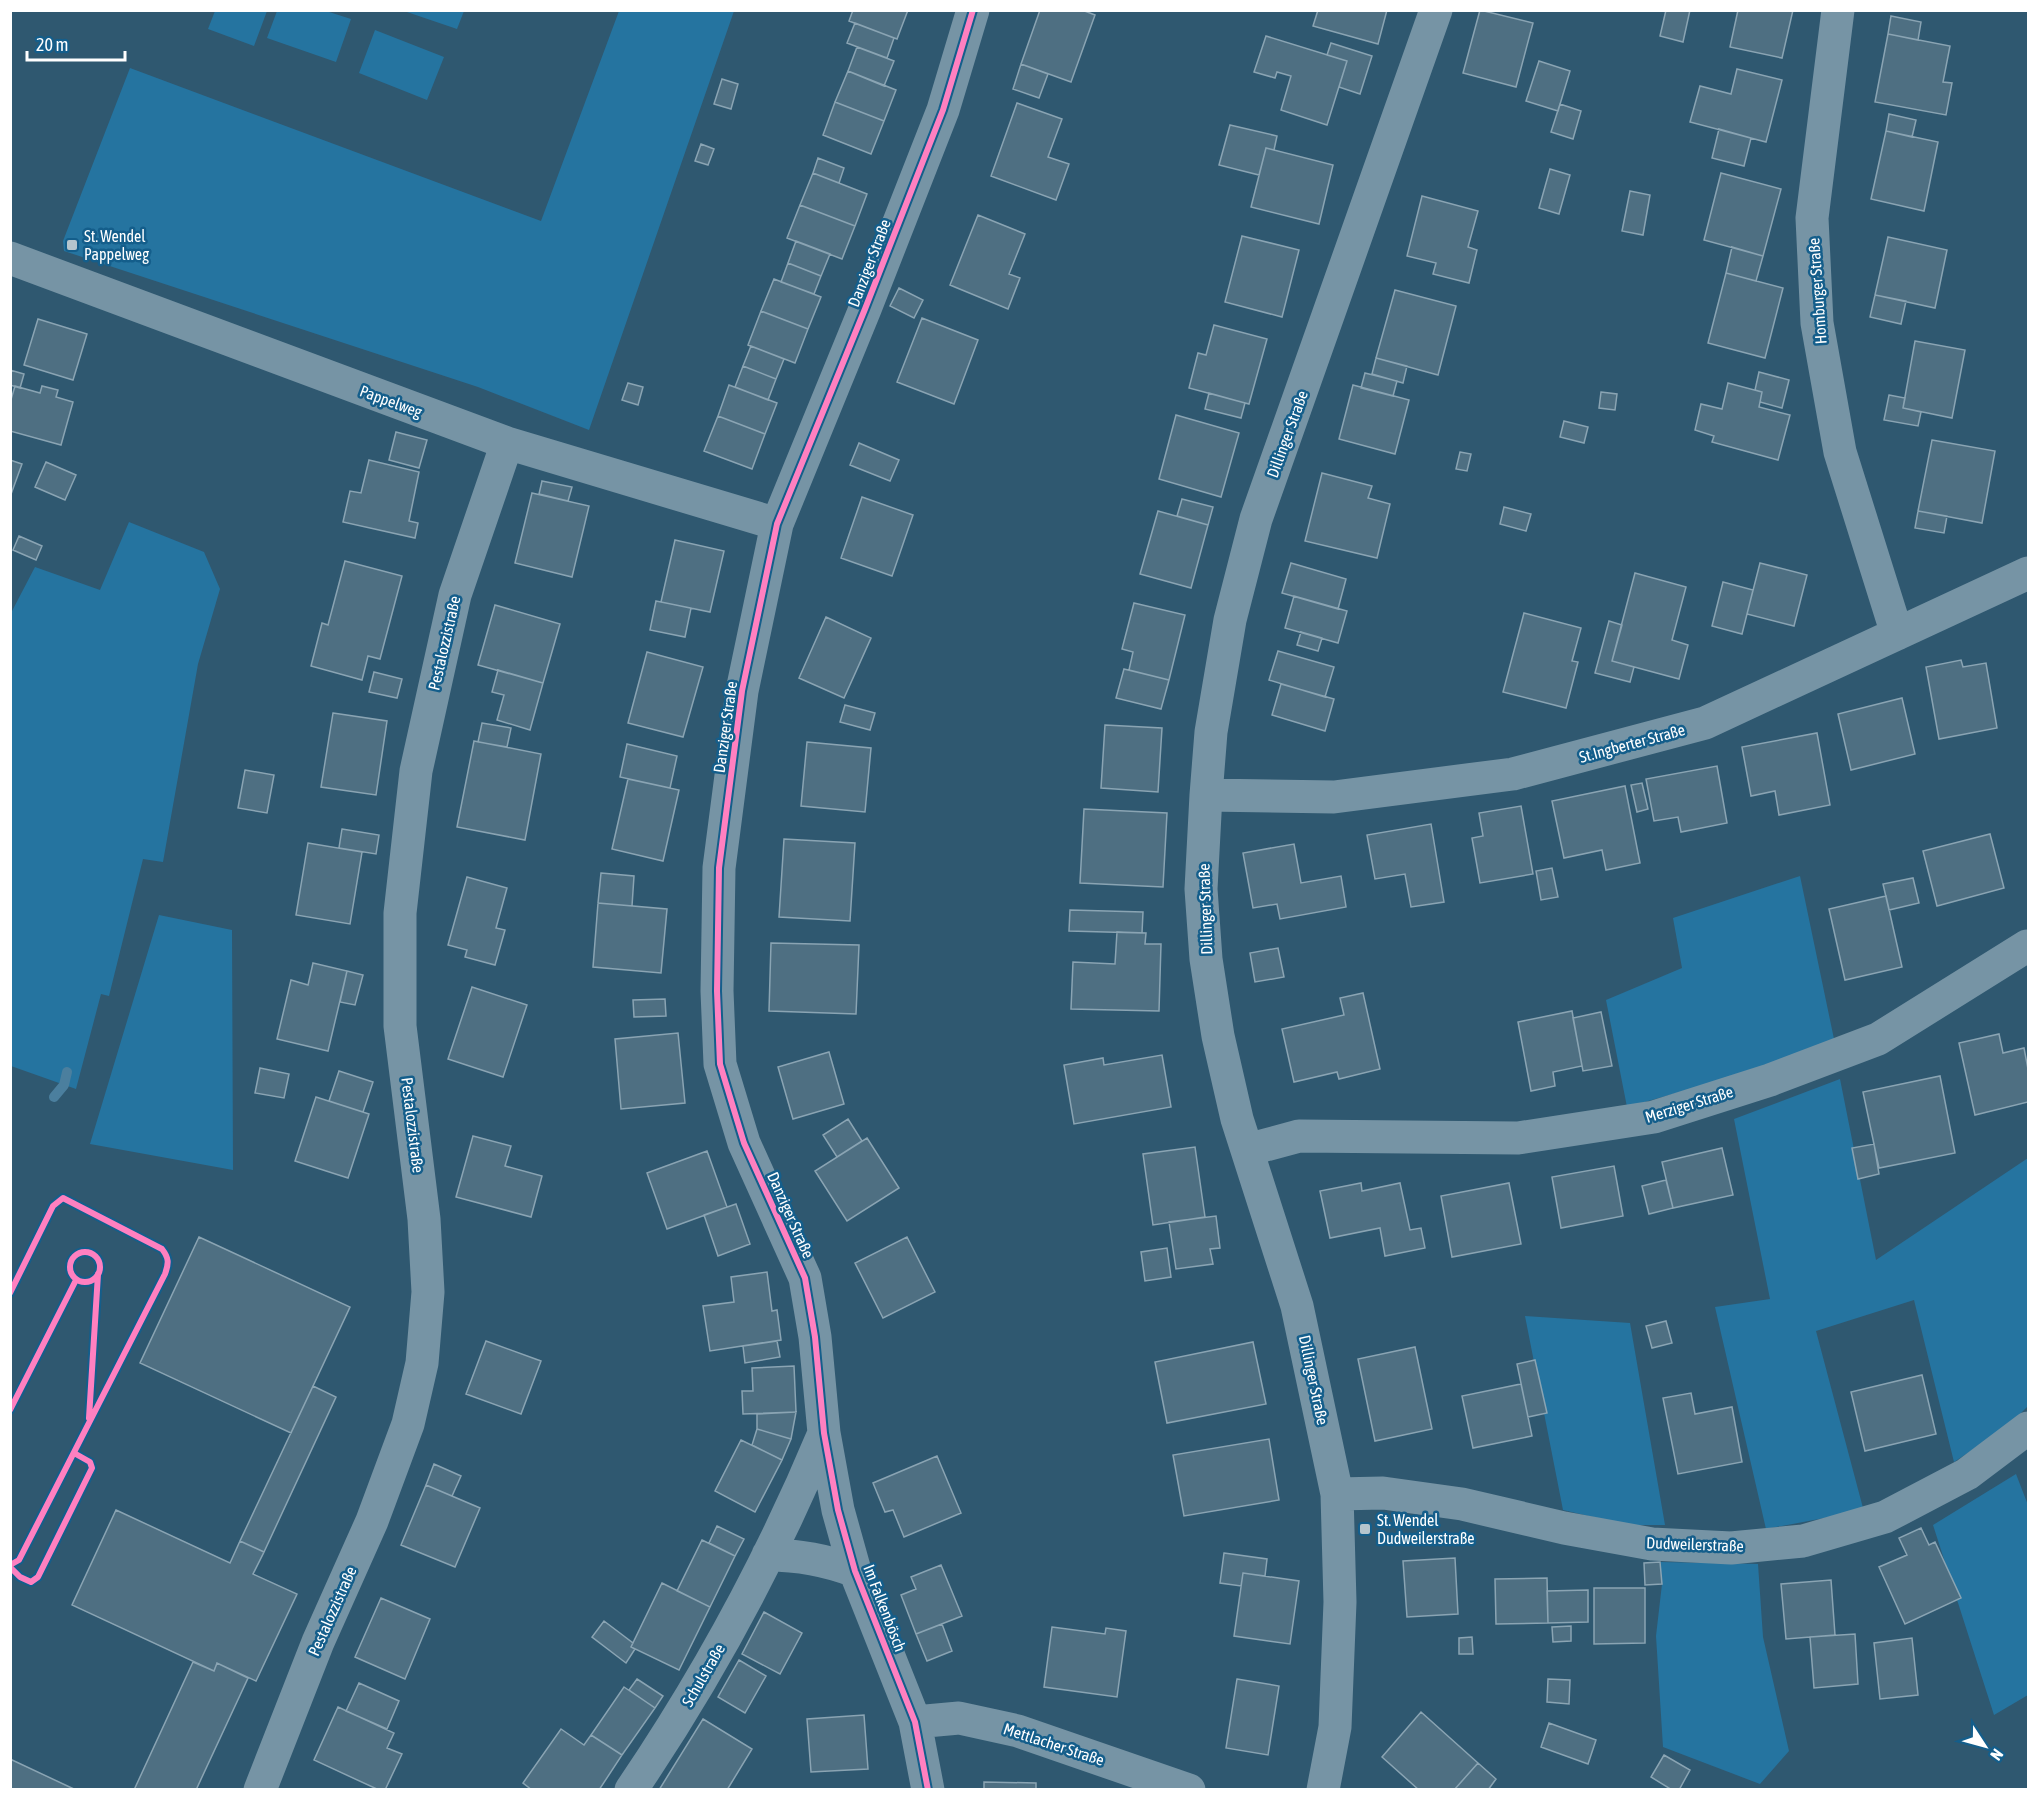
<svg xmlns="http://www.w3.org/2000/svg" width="2039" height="1800" viewBox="0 0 2039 1800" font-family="'Asap Condensed',sans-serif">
<rect width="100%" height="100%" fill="#2f5870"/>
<!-- green -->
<path fill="#2574a0" d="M215,11H267L254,46L208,29Z
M277,11H326L351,19L336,62L267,38Z
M404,11H464L457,29Z
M619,11H734L589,430L478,387L64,251L63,241L130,68L541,221Z
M375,30L444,57L427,100L359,73Z
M129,522L204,552L220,589L198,664L163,862L143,859L109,996L101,994L76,1089L11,1066V613L35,567L100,590Z
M1800,876L1834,1039L1740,1075L1627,1107L1606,1000L1682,968L1673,918Z
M159,915L232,930L233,1170L90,1144Z
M1840,1079L1876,1260L2028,1158V1406L2006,1428L1954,1462L1914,1300L1816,1331L1863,1508L1835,1516L1766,1529L1715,1307L1770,1299L1734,1119Z
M1525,1316L1630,1323L1665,1525H1627L1563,1510Z
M2016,1474L2028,1505V1695L1994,1715L1933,1525Z
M1660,1562L1758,1564L1763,1637L1789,1751L1760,1784L1663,1747L1656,1636L1662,1584Z"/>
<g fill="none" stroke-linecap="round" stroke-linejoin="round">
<!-- stream -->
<path stroke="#4b7f9e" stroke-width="10" d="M54,1097L64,1085L67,1072"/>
</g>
<!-- building -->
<path fill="#4e6f82" stroke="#8aa4b3" stroke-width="1.5" d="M853,10H908L897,39L849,21Z
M1040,10H1082L1095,15L1071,82L1021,64Z
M1318,10H1387L1378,44L1313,26Z
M1480,10L1533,23L1516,87L1463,73Z
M1666,10H1690L1683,42L1660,36Z
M1738,10H1793L1782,58L1730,47Z
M1891,16L1921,22L1918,40L1888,34Z
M855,23L894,38L887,58L847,43Z
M1888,34L1950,46L1943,82L1952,83L1946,115L1875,102Z
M1266,36L1347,61L1327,125L1281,110L1291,76L1277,72L1275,78L1254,72Z
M1331,43L1372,56L1360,94L1339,87L1347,61L1327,55Z
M857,47L894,61L884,86L848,71Z
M1539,61L1570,71L1558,111L1526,101Z
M1021,64L1048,74L1039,98L1013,89Z
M1737,69L1782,80L1766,142L1690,122L1700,86L1731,94Z
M848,71L896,90L884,121L835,102Z
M722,79L738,84L731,109L714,104Z
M835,102L884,121L871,154L823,135Z
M1017,103L1062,119L1048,157L1069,164L1056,200L991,176Z
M1560,104L1581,111L1573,139L1551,132Z
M1889,114L1916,120L1912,137L1886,131Z
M1230,125L1277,136L1274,150L1266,148L1259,175L1219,165Z
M1719,129L1751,138L1744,166L1712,158Z
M1886,131L1938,142L1924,211L1871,199Z
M701,144L714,149L708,165L695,161Z
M1266,148L1333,165L1319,224L1251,207Z
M818,158L844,168L839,183L813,173Z
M1550,169L1570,175L1559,214L1539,208Z
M813,173L867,194L855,226L800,205Z
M1721,173L1781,189L1763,256L1704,240Z
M1630,191L1650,195L1643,235L1622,231Z
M1422,196L1478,211L1468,247L1477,250L1469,283L1433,274L1436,263L1407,256Z
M800,205L855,226L842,259L787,238Z
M978,215L1025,234L1009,274L1020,278L1008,309L950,285Z
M1242,236L1299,250L1282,317L1225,302Z
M1888,237L1947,250L1935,308L1875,295Z
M796,241L830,254L821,276L788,263Z
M1732,247L1763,256L1756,281L1726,273Z
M788,263L821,276L814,294L781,282Z
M1726,273L1783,288L1765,358L1708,343Z
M774,279L821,297L808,329L761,311Z
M899,288L923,300L914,318L890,306Z
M1395,290L1456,306L1438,375L1376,358Z
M1875,295L1906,301L1901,324L1870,317Z
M761,311L808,329L795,363L748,345Z
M922,318L978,340L954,404L897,382Z
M38,319L87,334L73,380L24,365Z
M1214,325L1267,339L1249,404L1189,388L1198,353L1206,355Z
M1915,341L1965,350L1952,418L1903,408Z
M751,346L784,359L776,379L743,366Z
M1376,358L1407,366L1403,383L1372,374Z
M743,366L776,379L768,400L735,387Z
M10,370L24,374L20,388L10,385Z
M1759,372L1789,380L1782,408L1760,402L1762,392L1755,390Z
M1365,373L1397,381L1393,396L1361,388Z
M628,383L643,387L638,405L622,400Z
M1728,383L1762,392L1759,407L1790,415L1778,460L1712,442L1714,436L1695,430L1701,404L1722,409Z
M729,385L777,403L765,434L718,416Z
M1353,385L1409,400L1395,454L1339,439Z
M15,386L40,393L42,386L58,390L56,397L73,402L61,445L10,431V403Z
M1601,392L1617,394L1615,410L1599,408Z
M1209,393L1245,403L1241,418L1205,409Z
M1889,395L1905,398L1903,408L1921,412L1918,426L1884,420Z
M1176,415L1239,433L1221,497L1159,479Z
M718,416L765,434L752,469L704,451Z
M1564,421L1588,427L1584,443L1560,437Z
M396,432L427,440L419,468L389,460Z
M1932,440L1995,451L1982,523L1918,511Z
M859,443L899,460L890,481L850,465Z
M1460,452L1471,454L1467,471L1456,469Z
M10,460L22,464L10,497Z
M369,460L419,472L409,521L418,523L415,538L343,522L350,491L361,493Z
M46,462L76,475L65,500L35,487Z
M1322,473L1372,486L1368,498L1390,504L1377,558L1305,541Z
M542,481L572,487L568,501L539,494Z
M532,493L589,506L572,577L515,563Z
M862,497L913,515L892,576L841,558Z
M1182,499L1213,507L1208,525L1177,516Z
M1504,507L1531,514L1526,531L1500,524Z
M1158,511L1208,525L1191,588L1140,574Z
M1918,511L1947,516L1944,533L1915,528Z
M19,536L42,546L36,560L13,550Z
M675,540L724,551L710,612L661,602Z
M345,561L402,576L380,659L368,656L362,680L311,666L322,623L328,625Z
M1291,563L1346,579L1338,609L1282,593Z
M1760,563L1807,575L1794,626L1747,614Z
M1635,573L1686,587L1672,640L1688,645L1679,679L1612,661Z
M1723,582L1753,590L1742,634L1712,626Z
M1294,596L1347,611L1338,643L1285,628Z
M656,601L691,608L685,637L650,630Z
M1134,603L1185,615L1169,680L1129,670L1133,652L1122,649Z
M495,605L560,624L543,683L478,665Z
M1524,613L1581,628L1572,661L1578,662L1566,708L1503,692Z
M826,617L871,638L844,698L799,678Z
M1609,621L1622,625L1612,661L1634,667L1630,682L1595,673Z
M1301,632L1322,638L1318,651L1297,645Z
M1278,651L1334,667L1325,697L1269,680Z
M647,652L703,667L683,737L628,723Z
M1961,660L1963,667L1986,663L1997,728L1939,739L1926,667Z
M1124,669L1169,680L1161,709L1116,698Z
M498,670L543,683L530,730L497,720L504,695L492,692Z
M374,672L402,679L397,698L369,692Z
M1281,684L1334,699L1325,731L1272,715Z
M1902,698L1915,754L1851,770L1838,714Z
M845,705L875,713L870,730L840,722Z
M333,713L387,721L376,795L321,787Z
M482,723L511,728L507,747L478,742Z
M1105,725L1162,728L1158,792L1101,788Z
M1817,733L1830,805L1779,815L1775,791L1751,796L1742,747Z
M474,741L541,754L525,840L457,827Z
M807,742L871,748L865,812L801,806Z
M627,744L677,756L670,788L620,777Z
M1717,766L1727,823L1681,832L1678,817L1654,821L1646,779Z
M245,770L274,775L267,813L238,808Z
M628,779L679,790L663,861L612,849Z
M1642,783L1648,809L1637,812L1631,785Z
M1625,786L1640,863L1606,870L1602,850L1564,858L1552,801Z
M1521,806L1533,874L1480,883L1472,838L1483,836L1479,813Z
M1084,809L1167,813L1163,887L1080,883Z
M1431,824L1444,902L1411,907L1405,874L1375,879L1367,835Z
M342,829L379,835L376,854L339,848Z
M1990,834L2004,888L1937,906L1923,851Z
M784,839L855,843L850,921L779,917Z
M308,843L362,852L350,924L296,915Z
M1294,844L1301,883L1341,876L1346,907L1280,919L1277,904L1253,908L1243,853Z
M1552,868L1558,897L1541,900L1536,871Z
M601,873L634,876L632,906L598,903Z
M467,877L507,888L496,928L505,930L495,965L465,957L467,950L448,945Z
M1913,878L1919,903L1889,910L1883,884Z
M1886,896L1902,967L1845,980L1829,909Z
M598,903L667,909L661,973L593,967Z
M1070,910L1143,912L1142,933L1069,931Z
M1117,932L1146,933L1145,944H1161L1159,1011L1071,1009L1073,962L1115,964Z
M771,943L859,945L856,1014L769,1011Z
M1278,948L1284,977L1255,982L1250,953Z
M313,963L347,971L328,1051L277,1039L291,980L308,985Z
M347,971L363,975L355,1005L340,1002Z
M472,987L527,1005L503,1077L448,1059Z
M1363,993L1380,1069L1339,1079L1337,1072L1294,1082L1282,1029L1344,1015L1340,998Z
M665,999L666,1016L634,1017L633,1000Z
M1572,1011L1582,1066L1553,1072L1555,1086L1531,1091L1518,1022Z
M1601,1012L1612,1066L1583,1071L1573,1018Z
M678,1033L685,1103L621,1109L615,1039Z
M1999,1034L2003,1053L2024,1048L2028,1069V1102L1975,1115L1959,1043Z
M829,1052L844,1104L793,1119L778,1067Z
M1162,1055L1171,1107L1074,1124L1064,1065L1103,1058L1104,1065Z
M260,1068L289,1074L284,1098L255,1093Z
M339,1071L373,1082L363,1112L329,1101Z
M1940,1076L1955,1153L1879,1168L1863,1092Z
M316,1097L369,1114L348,1178L295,1161Z
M848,1119L862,1141L837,1157L823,1135Z
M473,1136L511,1146L505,1166L542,1176L531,1217L456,1197Z
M867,1138L899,1188L847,1221L815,1171Z
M1874,1144L1879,1174L1858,1179L1852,1148Z
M1195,1147L1205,1217L1153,1225L1143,1154Z
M1722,1148L1733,1195L1673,1208L1662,1162Z
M707,1151L727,1207L667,1229L647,1173Z
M1614,1166L1623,1216L1561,1228L1552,1177Z
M1666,1180L1673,1208L1649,1214L1642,1186Z
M1361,1183L1362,1191L1400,1183L1410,1230L1421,1228L1425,1248L1385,1256L1380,1228L1330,1238L1320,1191Z
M1509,1183L1521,1244L1452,1257L1441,1196Z
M736,1204L750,1244L718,1256L704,1215Z
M1216,1216L1220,1248L1210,1249L1213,1264L1176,1269L1169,1222Z
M199,1237L350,1307L291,1433L140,1363Z
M907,1237L935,1292L883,1318L855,1263Z
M1167,1248L1171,1277L1145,1281L1141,1252Z
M767,1272L772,1311L777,1310L781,1340L710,1351L703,1306L734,1302L731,1277Z
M1666,1321L1672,1343L1652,1348L1646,1326Z
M486,1341L541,1361L521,1414L466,1394Z
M777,1341L780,1357L745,1363L743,1346Z
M1253,1342L1266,1404L1167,1423L1155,1362Z
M1415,1347L1432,1429L1375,1441L1358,1359Z
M1535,1360L1547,1413L1528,1417L1517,1364Z
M794,1366L796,1412L743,1414L742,1391H753L752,1368Z
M1922,1375L1936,1434L1865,1451L1851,1392Z
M1521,1384L1532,1436L1473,1448L1462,1396Z
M313,1386L336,1397L264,1552L240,1541Z
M1691,1393L1695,1414L1732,1407L1742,1462L1678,1474L1663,1398Z
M796,1412L791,1439L757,1429V1414Z
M757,1429L791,1439L782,1460L752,1445Z
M1269,1439L1279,1500L1184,1516L1173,1455Z
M741,1440L782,1460L755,1512L715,1491Z
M937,1456L961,1513L904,1537L893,1510L885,1512L873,1483Z
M434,1464L461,1476L452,1496L426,1485Z
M426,1485L480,1508L455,1567L401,1545Z
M116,1510L230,1563L240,1541L264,1552L253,1574L297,1594L256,1681L217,1663L214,1671L72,1605Z
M717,1526L744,1539L735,1556L709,1543Z
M1921,1528L1929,1545L1935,1542L1961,1598L1905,1624L1879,1567L1907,1555L1899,1538Z
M702,1540L735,1556L710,1607L677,1591Z
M1224,1553L1267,1559L1265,1576L1243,1573L1241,1586L1220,1583Z
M1455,1558L1458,1614L1407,1617L1403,1561Z
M1660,1562L1662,1584L1645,1585L1644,1563Z
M941,1565L962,1616L916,1634L901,1595L916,1589L911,1577Z
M1243,1573L1299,1581L1290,1644L1234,1636Z
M1547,1578L1548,1623L1496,1624L1495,1579Z
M1831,1580L1835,1635L1786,1639L1781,1584Z
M662,1583L710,1607L679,1670L631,1647Z
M1594,1588H1645V1643L1594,1644Z
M1588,1590V1622L1548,1623L1547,1591Z
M381,1598L430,1619L405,1679L355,1657Z
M764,1612L802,1633L780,1674L742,1654Z
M604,1621L633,1643L631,1647L635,1649L626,1663L592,1637Z
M942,1624L952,1651L927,1661L916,1634Z
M1571,1626V1641L1553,1642L1552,1627Z
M1052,1627L1105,1634L1106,1628L1126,1631L1117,1697L1044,1687Z
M1855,1634L1858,1684L1814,1688L1810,1637Z
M1472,1637L1473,1654H1459V1638Z
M1912,1638L1918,1695L1880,1699L1874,1643Z
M739,1660L766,1676L745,1713L718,1697Z
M193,1662L214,1671L217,1663L248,1678L196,1790H134Z
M637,1679L663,1696L655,1708L629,1690Z
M1237,1679L1279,1686L1268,1755L1226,1748Z
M1548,1679L1570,1680L1569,1704L1547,1702Z
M359,1683L399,1701L387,1729L346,1711Z
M624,1687L655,1708L622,1755L591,1735Z
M338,1707L394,1733L387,1748L402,1754L385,1790H379L314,1760Z
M1421,1712L1478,1763L1454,1790H1419L1382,1757Z
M864,1715L868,1769L811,1772L807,1719Z
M703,1719L752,1749L727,1790H659Z
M1549,1723L1596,1740L1588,1764L1541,1747Z
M561,1729L584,1745L591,1735L622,1755L599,1790H532L523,1783Z
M1664,1755L1690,1770L1679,1790H1672L1651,1777Z
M10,1759L76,1790H10Z
M1478,1763L1496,1779L1488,1790H1454Z
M984,1782L1036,1783V1790H984Z"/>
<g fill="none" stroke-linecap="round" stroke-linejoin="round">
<!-- minor -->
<path stroke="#7694a5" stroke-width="33" d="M1838,10L1812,218L1817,323L1840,452L1897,634
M10,258L507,443L777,524
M1206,795L1334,797L1513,774L1705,723L2028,573
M1247,1150L1299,1136L1518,1138L1654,1117L1770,1080L1878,1039L2027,946
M1337,1494L1383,1493L1462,1504L1564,1528L1652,1544L1731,1548L1803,1541L1885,1517L1967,1474L2028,1428
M768,1555C799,1555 826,1560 855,1571
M915,1722L959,1718L1018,1731L1189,1790
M260,1790L318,1642L372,1521L408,1424L422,1363L428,1292L424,1219L400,1026V913L416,771L455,595L507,443
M631,1790C707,1678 772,1558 824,1433
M928,1790L915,1722L855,1571L838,1510L824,1433L815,1337L805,1278L744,1143L720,1064L717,991L719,868L742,691L777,524L865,309L943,110L973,10
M1323,1790L1335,1727L1340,1602L1337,1494L1297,1306L1237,1119L1218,1036L1206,959L1201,889L1206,795L1211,732L1230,620L1256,519L1436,10"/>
<!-- cycleway casing -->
<g stroke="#145e8b" stroke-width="10">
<path id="cycleway" d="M70 1267a15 15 0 1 1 30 0a15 15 0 1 1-30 0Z
M10,1293L53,1206L63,1198L162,1249C169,1258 169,1263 165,1274L19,1560L10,1565
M10,1410L76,1280
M89,1418L98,1274
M10,1567L20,1577L31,1582L38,1577L92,1468L90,1462L74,1453
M928,1790L915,1722L855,1571L838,1510L824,1433L815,1337L805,1278L744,1143L720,1064L717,991L719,868L742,691L777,524L865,309L943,110L973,10"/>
</g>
<!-- cycleway -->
<use href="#cycleway" stroke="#ff80c0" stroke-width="6"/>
</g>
<!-- markers -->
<g fill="#b6c5cd" stroke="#145e8b" stroke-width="2">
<rect x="66" y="239" width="12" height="12" rx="3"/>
<rect x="1359" y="1523" width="12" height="12" rx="3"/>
</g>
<g text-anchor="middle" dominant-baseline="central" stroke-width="5" stroke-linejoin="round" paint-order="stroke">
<!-- poi labels -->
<g font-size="16" fill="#fff" stroke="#145e8b" text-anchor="start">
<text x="84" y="236">St. Wendel<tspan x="84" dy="18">Pappelweg</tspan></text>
<text x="1377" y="1520">St. Wendel<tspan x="1377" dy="18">Dudweilerstraße</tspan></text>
</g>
<!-- street labels -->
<g font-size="16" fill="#fff" stroke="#145e8b">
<text transform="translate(869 263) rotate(-69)">Danziger Straße</text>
<text transform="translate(1817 291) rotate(-94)">Homburger Straße</text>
<text transform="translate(391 401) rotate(20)">Pappelweg</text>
<text transform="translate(1287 434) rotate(-70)">Dillinger Straße</text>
<text transform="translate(444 643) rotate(-77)">Pestalozzistraße</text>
<text transform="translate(725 727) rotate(-82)">Danziger Straße</text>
<text transform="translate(1632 743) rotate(-15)">St.Ingberter Straße</text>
<text transform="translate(1205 909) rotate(-92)">Dillinger Straße</text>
<text transform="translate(1689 1104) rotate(-17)">Merziger Straße</text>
<text transform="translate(413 1125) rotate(83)">Pestalozzistraße</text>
<text transform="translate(791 1215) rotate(66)">Danziger Straße</text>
<text transform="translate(1314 1380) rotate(78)">Dillinger Straße</text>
<text transform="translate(1695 1544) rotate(2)">Dudweilerstraße</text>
<text transform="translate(885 1608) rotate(69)">Im Falkenbösch</text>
<text transform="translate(332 1611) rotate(-66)">Pestalozzistraße</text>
<text transform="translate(703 1675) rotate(-60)">Schulstraße</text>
<text transform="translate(1054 1744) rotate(18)">Mettlacher Straße</text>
</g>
</g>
<!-- border -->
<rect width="2039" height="1800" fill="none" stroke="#ffffff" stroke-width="24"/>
<!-- north arrow -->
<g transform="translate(1985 1746) rotate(126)" stroke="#145e8b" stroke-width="4.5" paint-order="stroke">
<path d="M0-4.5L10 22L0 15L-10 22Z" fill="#ffffff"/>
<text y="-9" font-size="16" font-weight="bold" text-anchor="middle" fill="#ffffff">N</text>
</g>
<!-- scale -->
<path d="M27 51v9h98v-9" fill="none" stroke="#ffffff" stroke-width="3"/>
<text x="36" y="51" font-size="18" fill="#ffffff" stroke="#145e8b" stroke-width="4.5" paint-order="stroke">20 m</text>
</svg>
